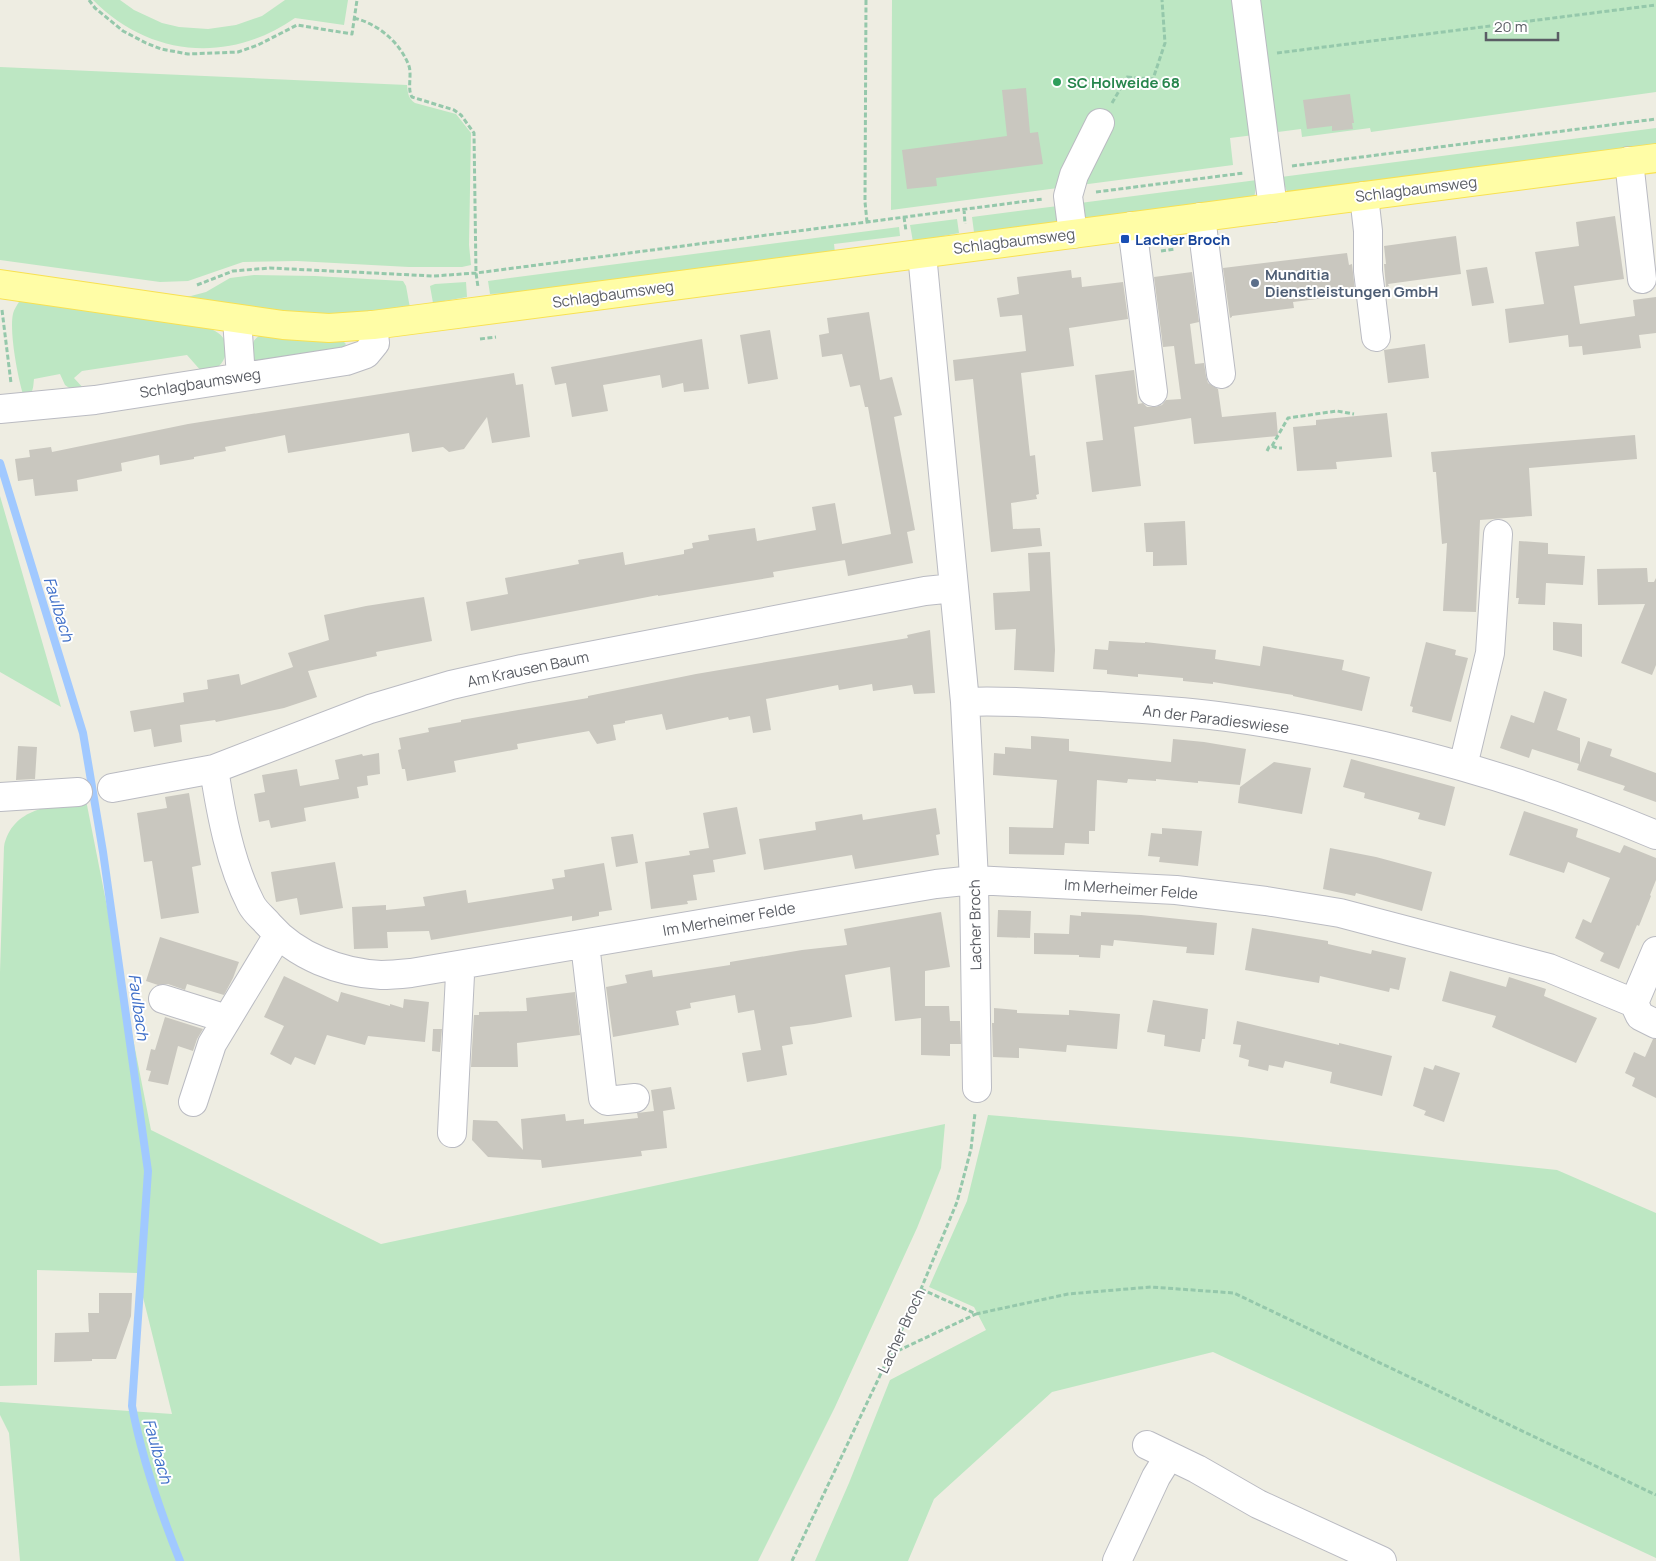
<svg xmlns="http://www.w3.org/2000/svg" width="1656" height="1561" viewBox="0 0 1656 1561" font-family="Manrope,sans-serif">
<rect width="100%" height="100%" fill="#eeede2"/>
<!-- green -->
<path fill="#bde7c3" d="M93,0H120L134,10L162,23L179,27L208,29L236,25L262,16L285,0H348L344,25L295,18C229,64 149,57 93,0Z
M892,0H1656V92L1371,132L1370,128L1302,137L1301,129L1230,138L1233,165L891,210Z
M0,67L407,85C408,94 408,98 415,103L456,114L471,133L469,245L471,265L462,267H409L297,261L243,262L188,281L160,282L0,260Z
M1656,128V146L1288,194L1281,177Z
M1257,180L1254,199L1082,221L1080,203Z
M1058,206L1060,224L974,232L972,217Z
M957,219L959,233L913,242L910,225Z
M899,227L900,236L834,244L835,253L546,291L490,294L488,281Z
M254,275L315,276L403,281L406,286L410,308L361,314L282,312L173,298L191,296L206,292L230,278Z
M466,282L467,297L433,303L430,286L435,284Z
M20,300L209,328C215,331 222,334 225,341C229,351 224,365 214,369C210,371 206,371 202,372L187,355L82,371L74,378L85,390L75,392L65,385L60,374L34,379C33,387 34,394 24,397C18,380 9,331 13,314C14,309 18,304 20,300Z
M261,335L342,340L346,344L343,348L258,362L253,360C252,349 250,340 261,335Z
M0,496L61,707L0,672Z
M86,800L151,1130L381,1244L945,1124L941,1168L917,1228L835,1407L758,1561H20L9,1433L0,1415V1402L172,1414L137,1273L37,1270V1385L0,1386V972L4,847C12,807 52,806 86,800Z
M988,1115L1241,1137L1557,1170L1656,1213V1558L1213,1352L1052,1392L934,1499L908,1561H815L849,1483L890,1380L986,1330L974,1307L929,1287L967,1201Z"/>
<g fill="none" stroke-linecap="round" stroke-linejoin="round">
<!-- stream -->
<path stroke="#a1c9ff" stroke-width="8" d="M0,463L83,733L103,852L148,1171L132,1406C142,1459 160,1511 180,1561"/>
</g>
<!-- building -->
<path fill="#c9c7bf" d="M1026,88L1030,133L1038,132L1043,164L936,178L937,186L907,189L902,150L1007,136L1002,90Z
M1350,94L1354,123H1352L1353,129L1332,131V126L1307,129L1303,100Z
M1615,216L1624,279L1574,286L1580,324L1635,316L1633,300L1656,297V333L1639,335L1641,348L1583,355L1582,346L1569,347L1568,335L1509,343L1505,309L1544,304L1535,252L1579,246L1576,222Z
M1456,236L1461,274L1388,284L1389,286L1386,287L1384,264H1386L1384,246Z
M1347,253L1349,265L1352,264L1355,291L1325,294V298L1293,302L1294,308L1232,316V317L1230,318L1223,268Z
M1487,267L1494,303L1472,306L1466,270Z
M1071,270L1072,278L1081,277L1082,287L1123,282L1128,319L1069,328L1074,366L1021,373L1030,456L1035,455L1039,494L1036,495L1037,499L1011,503L1013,529L1040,528L1042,546L991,552L973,379L955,381L953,360L1026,351L1022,315L1000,317L997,298L1019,294L1017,277Z
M1192,272L1199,322L1190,324L1195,364L1204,363L1206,376L1208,383L1218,389L1222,417L1276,412L1278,436L1194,444L1191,418L1134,427L1141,486L1092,492L1086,442L1103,440L1095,375L1134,370L1138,404L1143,403L1147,407H1155L1162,405L1166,400L1181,399L1174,346L1163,347L1154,277Z
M869,312L880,380L892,377L902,415L894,417L915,530L907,532L913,563L848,576L842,544L891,534L868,407H865L860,385L850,387L842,354L822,357L819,335L829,333L827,318Z
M770,330L778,379L748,384L740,335Z
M702,339L709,389L684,392L683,383L662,388L660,375L603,385L608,411L572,417L566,383L555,385L551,367Z
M1425,344L1429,378L1388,383L1384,350Z
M514,373L516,385L523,384L530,437L492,443L487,417L464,449L449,452L443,447L412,452L409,433L288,453L285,435L225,447L226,451L194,457V459L160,465L159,455L121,463L122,471L77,480L78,491L35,496L33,479L18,481L15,459L30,457L29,450L51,447L52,452L188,424Z
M1387,413L1392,457L1336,462L1337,469L1297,471L1293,427L1316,425V420Z
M1635,435L1637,459L1529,468L1532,516L1480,520L1476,612L1443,611L1447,543L1442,544L1436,472H1433L1431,452Z
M835,503L845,560L773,572L774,577L658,596V595L471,631L466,602L508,594L505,578L579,564L578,560L623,552L625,565L684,554V550L693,548L692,543L709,540L708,535L755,528L757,541L816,530L812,507Z
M1185,521L1187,565L1153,566V552H1146L1144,523Z
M1519,541L1548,543V554L1585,556L1583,585L1546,583L1545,605L1518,604L1519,598H1516Z
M1050,552L1055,650L1054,672L1014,670L1016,629L995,630L993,593L1030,591L1028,553Z
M1647,568L1648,582H1654L1656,578V665L1652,675L1621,663L1645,604L1598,605L1597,569Z
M424,597L432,641L376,652L377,656L308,671L317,697L284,708L216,722L215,720L180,725L182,742L154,747L151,729L134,732L130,711L184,702L183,693L208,689L207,680L239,674L241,685L293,667L288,653L329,640L324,615L366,606Z
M1553,622L1582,624V657L1553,650Z
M930,630L935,693L914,694L912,685L873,691L872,684L839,690L838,685L766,699L771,730L753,733L750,716L729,720L728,717L666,730L662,714L625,721V723L613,725L616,740L597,744L589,731L517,744L518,749L454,761L456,772L407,781L405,769H402L398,750L401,749L399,738L429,732L428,728L461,722V720L588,698V696L696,674L908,638L907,635Z
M1109,641L1145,643V642L1216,650L1215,659L1260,666L1263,646L1344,660L1342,670L1370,677L1362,711L1293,696V695L1213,682V684L1183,681V678L1138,674V677L1107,674V670L1093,669L1095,649L1108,650Z
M1426,642L1456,650L1455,655L1468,658L1451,722L1412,712L1413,707L1410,706Z
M1544,691L1567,699L1557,730L1580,738V763L1588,741L1612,749L1610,756L1656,773V802L1623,790L1625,786L1577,770L1579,764L1532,749L1529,758L1500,748L1511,715L1534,723Z
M1031,736L1069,739V751L1171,762L1173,739L1204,742L1246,749L1240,785L1198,781V783L1156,779V781L1128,779L1127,783L1097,780L1095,831H1089V844L1065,843L1064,855L1009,854V827L1053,828L1057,780L993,775L994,753L1005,754V747L1031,749Z
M18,746L37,747L35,779L16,780Z
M379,753L380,774L367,776L368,785L357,787L359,798L304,808L306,821L271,828L269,820L259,822L254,794L265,792L262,775L297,769L300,786L339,779L335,760L362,754L363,756Z
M1351,759L1455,787L1445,826L1418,819L1420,813L1364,798L1365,793L1343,787Z
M1274,762L1311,768L1302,814L1238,803L1240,787Z
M189,793L201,865L192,867L199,913L161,919L152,861L144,862L137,813L167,808L165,797Z
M737,807L746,854L713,860L715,872L693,875L697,900L687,901L688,904L651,909L645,862L690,855L689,851L709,848L703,813Z
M936,808L940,834L936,835L939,855L855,869L852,855L764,870L759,839L816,830L815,822L862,814L863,820Z
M1524,811L1578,829L1576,837L1620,853L1624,845L1656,858V880L1650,895L1651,896L1639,926L1637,925L1619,969L1600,961L1604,953L1575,938L1583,919L1591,923L1610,878L1568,862L1564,873L1509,855Z
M1162,828L1202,831L1198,866L1159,862L1160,857L1148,856L1151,833L1162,834Z
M633,834L638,863L616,867L611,837Z
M1330,848L1376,857L1432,872L1422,911L1356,893L1355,896L1323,889Z
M335,862L343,908L300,915L297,898L276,902L271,872Z
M604,863L612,910L599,912V916L572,921V916L431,940L429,931L387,932L388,948L354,949L352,907L386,905V910L425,906L423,897L466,890L468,903L554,889L552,879L565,877L564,870Z
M998,910L1031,911L1030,938L997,937Z
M941,912L950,967L925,971V1006H949L950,1021H960L961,1044H950V1056L921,1055V1018L895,1021L890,967L845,975L852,1017L814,1024L790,1027L793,1044L782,1046L787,1075L747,1082L742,1053L761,1050L754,1010L738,1013L735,995L690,1003L691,1008L676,1011L679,1025L613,1037L606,987L627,983L625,975L652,970L653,977L730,965V962L802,950L847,945L844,929Z
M1081,912L1141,915L1217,923L1214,955L1186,953L1187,947L1114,940L1113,946L1101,945L1100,958L1079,957V955L1034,954V933L1069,934L1070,915L1081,916Z
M1252,928L1328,941V944L1371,954L1372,950L1406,958L1399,990L1390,988L1389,992L1320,976L1319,983L1245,970Z
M160,937L239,962L233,978L224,995L187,984L185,990L168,984L158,985L146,981Z
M1450,971L1506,987L1509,977L1546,989L1544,996L1597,1018L1576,1063L1492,1027L1496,1016L1442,1001Z
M284,976L338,1002L341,992L390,1006V1004L403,1008L404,999L429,1002L425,1042L368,1036L365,1045L327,1035L315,1065L295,1057L291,1065L270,1054L284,1026L264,1017Z
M575,992L580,1035L517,1043L518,1067H471L474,1015H479V1012L527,1011L526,998Z
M1153,1000L1208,1009L1205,1039H1202L1200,1052L1164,1046L1165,1035L1147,1032Z
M994,1008L1017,1010V1013L1069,1015V1010L1120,1014L1117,1049L1067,1045L1066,1052L1019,1048V1058L993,1057L992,1023H994Z
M165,1017L203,1029L197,1039L193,1051L178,1046L168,1085L148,1081L151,1071L146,1070L151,1049L155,1050Z
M1237,1021L1339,1045V1043L1392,1056L1382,1096L1330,1083L1332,1072L1285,1061L1283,1068L1269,1065L1268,1071L1248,1066L1249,1060L1239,1057L1241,1045L1233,1044Z
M433,1029H442L440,1052L432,1051Z
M1653,1039H1656V1098L1632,1086L1635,1078L1625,1073L1634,1052L1645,1057Z
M1435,1065L1460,1073L1444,1122L1424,1115L1426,1111L1413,1106L1424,1067L1433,1070Z
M671,1087L675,1109L663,1111L667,1148L641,1151L642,1156L542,1168L541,1160L488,1157L472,1140L473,1120L497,1121L523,1150L521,1119L565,1114L566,1121L584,1119V1124L638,1118L637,1113L654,1111L651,1090Z
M99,1293H132L131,1316L116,1359H92V1361L54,1362L55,1333L89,1332L88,1313H99Z"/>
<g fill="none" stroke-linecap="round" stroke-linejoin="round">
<!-- minor casing -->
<g stroke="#babbc2" stroke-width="30">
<path id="minor" d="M1246,0L1273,208
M1629,161L1642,279
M1364,196L1368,231V271L1376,337
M1201,217L1221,374
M1132,226L1153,392
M1073,234L1068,196L1074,175L1100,123
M922,254L965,702L974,880L977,1088
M237,319L241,377
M0,409L95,400L346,361L366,354L375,343L373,325
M965,702C1010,700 1054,704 1098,706C1141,709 1184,711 1226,717C1374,737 1519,777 1656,835
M1463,766L1490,653L1498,534
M214,769C221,814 230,863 251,904C255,912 263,918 269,925C296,956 340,973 381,975C391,975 401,974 411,973L936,884L974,880L1176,890L1266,901L1340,913L1549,968L1634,1003L1640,1016L1656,1024
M112,788L214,769L370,709L451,685L522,669L925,591L954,588
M0,797L78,792
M585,944L603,1098L607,1101L635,1098
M163,999L227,1019
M1634,1003L1656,951
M193,1102L212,1044L278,935
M452,1133L460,975L459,965
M1147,1445L1197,1469L1258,1504L1382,1561
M1117,1561L1156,1477L1169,1456"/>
</g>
<!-- major casing -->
<g stroke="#f8e151" stroke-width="30">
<path id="major" d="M0,284L283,325L329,328L373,325L1656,158"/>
</g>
<!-- path -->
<path stroke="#95c8ab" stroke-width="3" stroke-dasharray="5 2.5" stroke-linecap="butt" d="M89,0L95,8L123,31L146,43L161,49L188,54L238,52L258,45L297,25L352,34L357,0
M866,0L865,202L867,222
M354,18C378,24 400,42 409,66C412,76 407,89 412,97L454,110L461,115L474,133L476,273L478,287
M1277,53L1656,5
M1112,103L1127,77L1153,79L1165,43L1162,0
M1292,166L1656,119
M1096,192L1244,173
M964,209L965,224
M904,217L906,231
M1161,251L1175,249
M197,285L233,271L270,268L434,276L476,273L1043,199
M2,310L11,383
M480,339L496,337
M1272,446L1277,448H1282
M1267,451L1269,447L1272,446L1288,418L1337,411L1354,414
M921,1289L976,1314L1068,1294L1151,1287L1234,1293L1656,1495
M891,1354L976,1314
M792,1561L921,1289L957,1202L971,1149L975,1113"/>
<!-- minor -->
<use href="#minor" stroke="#fff" stroke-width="28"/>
<!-- major -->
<use href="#major" stroke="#fffda6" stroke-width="28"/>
</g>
<!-- markers -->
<circle fill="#2e9e5b" stroke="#fff" stroke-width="2" cx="1057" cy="82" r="5"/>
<rect fill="#1a4fb4" stroke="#fff" stroke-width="2" x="1120" y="234" width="10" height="10" rx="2.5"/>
<circle fill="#5c6f8a" stroke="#fff" stroke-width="2" cx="1255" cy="283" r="5"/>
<g text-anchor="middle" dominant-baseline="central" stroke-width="4" stroke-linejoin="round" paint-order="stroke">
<!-- leisure labels -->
<g font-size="15" font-weight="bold" fill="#27864d" stroke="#fff" text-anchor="start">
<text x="1067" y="82">SC Holweide 68</text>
</g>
<!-- street labels -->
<g font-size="15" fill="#5a5d64" stroke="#fff">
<text transform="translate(1416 189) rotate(-7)">Schlagbaumsweg</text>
<text transform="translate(1014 241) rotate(-7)">Schlagbaumsweg</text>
<text transform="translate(613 294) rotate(-8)">Schlagbaumsweg</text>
<text transform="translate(200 383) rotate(-9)">Schlagbaumsweg</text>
<text transform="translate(528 669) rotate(-12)">Am Krausen Baum</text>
<text transform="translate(1216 719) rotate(7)">An der Paradieswiese</text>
<text transform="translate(1131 889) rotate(4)">Im Merheimer Felde</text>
<text transform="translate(729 919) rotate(-10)">Im Merheimer Felde</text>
<text transform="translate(975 925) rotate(-91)">Lacher Broch</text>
<text transform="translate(901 1331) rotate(-65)">Lacher Broch</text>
</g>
<!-- transit labels -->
<g font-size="15" font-weight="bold" fill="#164399" stroke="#fff" text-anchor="start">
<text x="1135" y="239">Lacher Broch</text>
</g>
<!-- service labels -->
<g font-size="15" font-weight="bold" fill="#4e5e75" stroke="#fff" text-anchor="start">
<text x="1265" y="274">Munditia<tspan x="1265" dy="17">Dienstleistungen GmbH</tspan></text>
</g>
<!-- water labels -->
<g font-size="16" font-style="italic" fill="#3d6ec8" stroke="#fff">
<text transform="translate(59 609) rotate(73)">Faulbach</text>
<text transform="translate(139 1007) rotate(82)">Faulbach</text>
<text transform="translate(158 1451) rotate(74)">Faulbach</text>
</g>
</g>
<!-- scale -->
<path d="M1486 32v8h72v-8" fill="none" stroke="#5a5d64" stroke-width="2.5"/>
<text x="1494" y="32" font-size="15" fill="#5a5d64" stroke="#ffffff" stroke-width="4" paint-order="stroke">20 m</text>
</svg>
